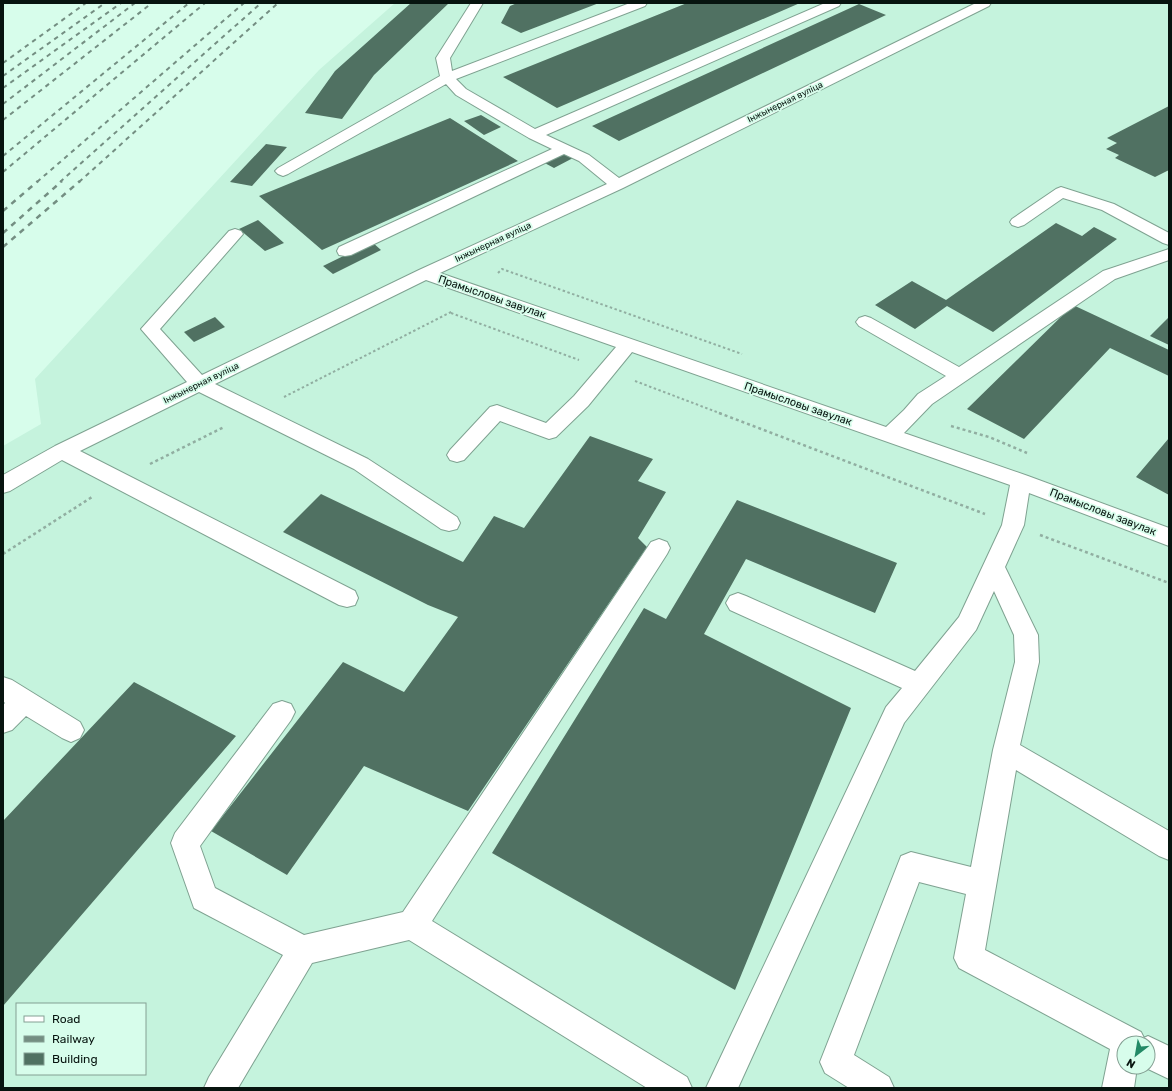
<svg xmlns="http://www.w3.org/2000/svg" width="1172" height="1091" viewBox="0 0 1172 1091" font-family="Rubik,sans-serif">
<rect width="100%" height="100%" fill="#d7fdeb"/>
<!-- built -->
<path fill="#c5f3dd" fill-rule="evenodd" d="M395,3H1169V1088H3V446L41,424L35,379L319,70ZM17,1004H145V1074H17ZM1124,1043H1148V1067H1124Z"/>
<!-- building -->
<path fill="#507162" d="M411,3H449L374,75L342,119L305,113L335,71Z
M517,3H599L521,33L501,23L510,6Z
M687,3H800L557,108L503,77Z
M859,4L886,15L619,141L592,126Z
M1169,106V170L1155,177L1115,158L1119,155L1106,149L1117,143L1107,138Z
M481,115L501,127L484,135L464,121Z
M450,118L518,161L322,250L259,196Z
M266,144L287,147L252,186L230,182Z
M561,151L573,158L554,168L541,161Z
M258,220L284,243L265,251L239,229Z
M1056,223L1082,236L1094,227L1117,239L993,332L947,306L915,329L875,305L912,281L946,300Z
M372,242L381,250L333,274L323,266Z
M1073,305L1169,350V376L1110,348L1024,439L967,409Z
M215,317L225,327L194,342L184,332Z
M1169,317V345L1150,336Z
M590,436L653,459L638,481L666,492L638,538L647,547L468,811L364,766L287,875L211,831L343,662L404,692L458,617L428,605L283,532L321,494L463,562L494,516L524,528Z
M1169,438V495L1136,477Z
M737,500L897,563L875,613L746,559L704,634L851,708L735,990L492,853L644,608L666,619Z
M134,682L236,736L3,1006V821Z"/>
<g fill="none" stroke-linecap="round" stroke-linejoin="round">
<!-- minor casing -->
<g stroke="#7fa291" stroke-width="2">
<path id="minor" d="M471,3H483L450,58L452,71L630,3H647L645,6L456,79L466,89L535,129L825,3H841L839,6L546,135L589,155L619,178L976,3H991L989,6L623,188L440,273L886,427L904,410L918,394L946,376L859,326L856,322L859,318L865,316L871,318L959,367L1103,271L1169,249V260L1115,279L932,404L904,433L1028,476L1169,528V546L1029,493L1024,525L1005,567L1038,635L1039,662L1020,745L1169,831V860L1159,856L1016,770L985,950L1141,1032L1144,1038L1148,1036L1169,1046V1079L1144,1067H1148V1043H1124V1067H1137L1134,1088H1102L1110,1049L959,968L954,958L966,894L919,882L854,1055L889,1077L894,1088H849L825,1073L820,1062L901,856L911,852L971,867L993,750L1015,662L1014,635L994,591L976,630L904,723L738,1088H706L886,707L902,688L730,610L726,603L730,596L738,593L746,596L915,671L959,617L1002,525L1010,485L632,352L588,406L556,437L549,439L500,421L464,460L457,462L450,460L447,455L450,450L490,407L497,405L546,423L574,396L616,347L426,280L215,384L368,459L457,517L460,523L457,529L449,531L441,529L354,469L199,392L80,451L355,591L358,598L355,605L347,607L339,605L62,460L10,491L3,493V475L55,446L187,382L141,329L229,231L235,229L241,231L243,234L160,329L202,375L419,270L607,184L579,161L564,154L351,255L345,256L339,255L337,251L339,247L552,149L529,138L456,95L446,84L288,174L283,176L278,174L275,171L278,168L440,76L436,58Z
M1061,187L1114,204L1169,233V245L1163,243L1102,210L1063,198L1024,225L1018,227L1012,225L1010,222L1012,219L1056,189Z
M659,539L667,542L670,548L667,554L432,921L687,1077L692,1088H647L409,940L312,963L238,1088H204L209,1077L283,955L194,908L171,843L175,833L273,704L282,701L291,704L295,712L291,720L200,846L215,888L304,935L403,912L651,542Z
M3,677L12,680L80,722L84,730L80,738L71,742L62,738L26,716L12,730L3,733V705L5,703L3,701Z"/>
</g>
<!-- path-far2 -->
<path stroke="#91aea1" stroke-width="1.5" stroke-dasharray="2 2" stroke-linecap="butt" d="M1167,3L1169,4"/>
<!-- path-far1 -->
<path stroke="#91aea1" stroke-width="2" stroke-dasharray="2.5 2.5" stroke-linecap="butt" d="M498,273L502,269L742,354
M451,313L579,360
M635,381L722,414
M284,397L453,311"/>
<!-- path -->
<path stroke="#91aea1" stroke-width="2.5" stroke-dasharray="3 3" stroke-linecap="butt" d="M719,413L985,514
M951,426L989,437L1027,453
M150,464L224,427
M1040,535L1169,583
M3,554L92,497"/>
<!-- minor -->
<use href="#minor" fill="#fff" fill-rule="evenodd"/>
<!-- rail-far1 -->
<path stroke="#748e82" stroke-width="2" stroke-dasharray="4.5 4.5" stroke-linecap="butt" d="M3,63L86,3
M3,76L105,3
M3,88L121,3
M3,104L135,3
M3,120L152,3
M3,156L189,3
M3,172L205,3
M37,182L244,3
M60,182L261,3
M79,182L278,3"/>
<!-- rail -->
<path stroke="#748e82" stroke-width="2.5" stroke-dasharray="5.5 5.5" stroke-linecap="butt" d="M3,211L38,181
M3,233L62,181
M3,247L80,181"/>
</g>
<g text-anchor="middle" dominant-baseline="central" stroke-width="3.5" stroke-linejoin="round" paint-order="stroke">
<!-- far-street labels -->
<g font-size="9" fill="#07140f" stroke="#d7fdeb">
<text transform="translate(785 102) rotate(-26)">Інжынерная вуліца</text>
<text transform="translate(493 242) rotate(-25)">Інжынерная вуліца</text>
<text transform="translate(201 383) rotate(-26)">Інжынерная вуліца</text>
</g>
<!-- street labels -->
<g font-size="11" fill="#07140f" stroke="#d7fdeb">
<text transform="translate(492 297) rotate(19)">Прамысловы завулак</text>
<text transform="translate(798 404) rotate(19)">Прамысловы завулак</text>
<text transform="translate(1103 512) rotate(21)">Прамысловы завулак</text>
</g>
</g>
<!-- border -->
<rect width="1172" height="1091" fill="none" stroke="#07140f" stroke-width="8"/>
<!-- legend -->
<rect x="16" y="1003" width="130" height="72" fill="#d7fdeb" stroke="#84a093"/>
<rect x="24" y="1016" width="20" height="6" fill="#ffffff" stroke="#84a093"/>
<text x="52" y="1023" font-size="12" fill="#07140f">Road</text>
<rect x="24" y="1036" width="20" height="6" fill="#748e82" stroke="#84a093"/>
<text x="52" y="1043" font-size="12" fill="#07140f">Railway</text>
<rect x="24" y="1053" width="20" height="12" fill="#507162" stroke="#84a093"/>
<text x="52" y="1063" font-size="12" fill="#07140f">Building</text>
<!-- north arrow -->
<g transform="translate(1136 1055) rotate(211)"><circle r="19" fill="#d7fdeb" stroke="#84a093"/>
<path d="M0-3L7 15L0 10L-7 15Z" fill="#228a66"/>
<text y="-6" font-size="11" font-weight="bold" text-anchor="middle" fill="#07140f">N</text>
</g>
</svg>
